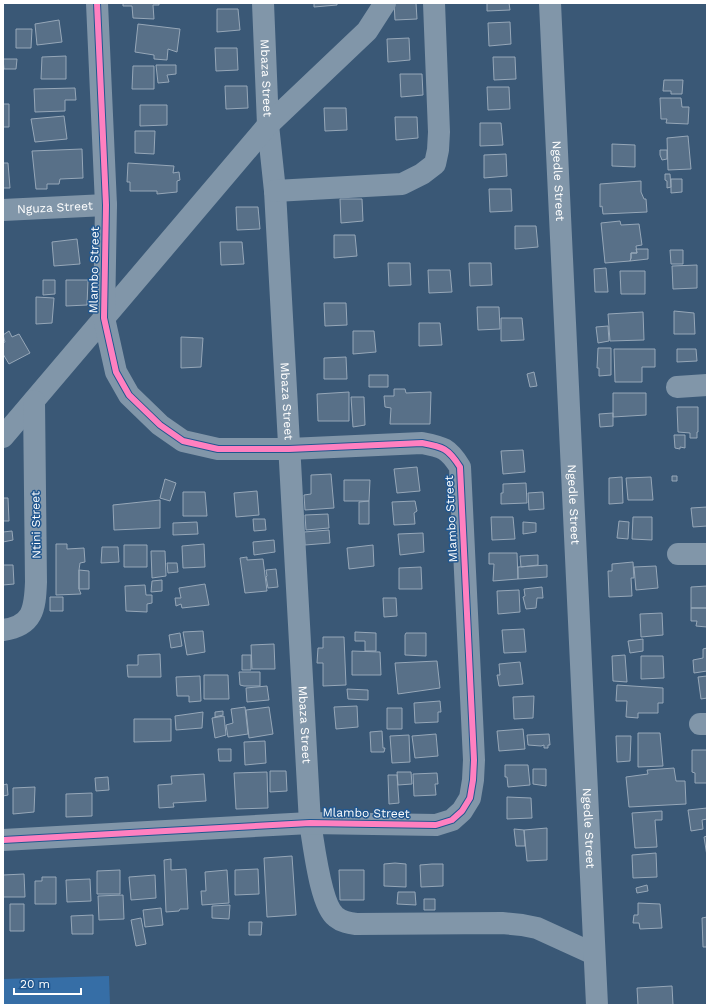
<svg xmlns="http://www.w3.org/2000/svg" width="710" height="1008" viewBox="0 0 710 1008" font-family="'Work Sans',sans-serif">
<rect width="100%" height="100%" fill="#3a5876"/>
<!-- green -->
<path fill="#366ea6" d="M109,976L110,1005H3V979Z"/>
<!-- building -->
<path fill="#587088" stroke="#96a7b8" d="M123,3H159V5H153L154,19L133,18L132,6H123Z
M314,3H337V5L314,7Z
M394,3H416L417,19L395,20Z
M487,3H509L510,10L487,11Z
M217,9H238L240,30L217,32Z
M59,20L62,42L37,45L35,24Z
M510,22L511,44L489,46L488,23Z
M138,24L180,29L177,52L168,49L167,60L154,59V55L135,52Z
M16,29H32L31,48H16Z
M409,38L410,60L388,62L387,39Z
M215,48H237L238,70L216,71Z
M66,56V79H41L42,57Z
M493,57H515L516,79L494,80Z
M3,59H17L16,69H4Z
M156,65H176V74L167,75L169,82L158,83Z
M133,66H154V89H132Z
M400,74H422L423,95L401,97Z
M664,80H683L682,94H671V91H663Z
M225,86H247L248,108L226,109Z
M487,87H509L510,109L488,110Z
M75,88L76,100H65V111L35,112L34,89Z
M660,98H681L682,107H689L688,124L666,123L667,119H661Z
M3,104H9V127H3Z
M140,105H167V125L140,126Z
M324,108H346L347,130L325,131Z
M64,116L67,139L35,142L31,119Z
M395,117H417L418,138L396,140Z
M480,123H501L503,145L480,146Z
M135,131H155L154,154L135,153Z
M688,136L691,169L668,170L667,138Z
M612,144L635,145V167L612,166Z
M82,149L83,178L60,179L59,184H47V189H36L32,151Z
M660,150H667V159L662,160L660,155Z
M506,154L507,176L484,178V155Z
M3,163H8L10,188H3Z
M128,163L174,166L173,173L179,172L180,180L177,181V192L157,194V191H130V182H127Z
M665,174H670L671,187L667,188V181L665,180Z
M671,179H682V192L671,193Z
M641,181V192L644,199H646L647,212L603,214L602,206L600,207V184Z
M489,189H511L512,211L490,212Z
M340,199H362L363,221L341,223Z
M236,207H258L260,229L237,230Z
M620,221L621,225L639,224L642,245L636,246L637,253H631V258L630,261L605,263L601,223Z
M515,226H536L538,247L515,249Z
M334,235H355L357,256L334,258Z
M77,239L80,264L54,266L52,242Z
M220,242H242L244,264L221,265Z
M636,249H648V259L630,261L631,258V253H637Z
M670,250H683V264H671Z
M388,263H410L411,285L389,286Z
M469,263H491L492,285L470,286Z
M697,265V288L673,289L672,266Z
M606,268L608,292H595L594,269Z
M428,270H450L452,292L429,293Z
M620,271H645V294H621Z
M43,280H55V294L43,295Z
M66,280H88L87,305L66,306Z
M36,297L54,298L52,323L36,324Z
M324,303H346L347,325L325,326Z
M477,307H499L500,329L478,330Z
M674,311L694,313L695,334H674Z
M643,312L644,340L610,341L608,314Z
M501,318H522L524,340L501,341Z
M419,323H440L442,345L419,346Z
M608,326L609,341L598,343L596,327Z
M9,331L12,337L19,334L30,353L9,364L3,354V343L5,342L3,335Z
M353,331H374L376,352L353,354Z
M181,337L203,338L201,367L181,368Z
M598,348H611V375L599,376V368H597Z
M614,349H655V367H642V382H615Z
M677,349H696L697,361L677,362Z
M346,357L347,379H324V358Z
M534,372L537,386L530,387L527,374Z
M369,375H388V387H369Z
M394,389H405L406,393L431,392L430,424H390L391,408L385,407L384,396H394Z
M349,392V421H318L317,394Z
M613,393H646V415L613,417Z
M351,397H364L365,425L353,427Z
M677,407H698V432H697V438H690V433L678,432Z
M613,413V426L600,427L599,414Z
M674,435H685V448L680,447V449L675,448Z
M523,450L525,472L503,474L501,451Z
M417,467L420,491L397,493L394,469Z
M331,474L334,508L305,510L304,495L311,494V475Z
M672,476H677V481H672Z
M622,477L623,503L609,504V478Z
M651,477L653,500H628L626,478Z
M165,479L176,483L170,501L160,498Z
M344,480H370L369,501H344Z
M526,483L527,503L501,504V493H503V484Z
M257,491L259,515L236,517L234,493Z
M183,492H205L207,516H183Z
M543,492L544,509L529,510L528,493Z
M3,498H8L9,521H3Z
M160,500V528L114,530L113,505Z
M369,501V524H359V502Z
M415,501L417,511L414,513L415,524L394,525L392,502Z
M707,507V526L693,527L691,508Z
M328,514L329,528L306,530L305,515Z
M491,517H513L515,539L492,540Z
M633,517H652V540L632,539Z
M253,519H265L266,530L254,531Z
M619,521L629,522L628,539L617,538Z
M197,522L198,534L173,535V523Z
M523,522L536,523V532L523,534Z
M329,530L330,543L305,545L304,532Z
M12,531L13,540L3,542V532Z
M423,533L424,552L400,555L398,534Z
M274,540L275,552L254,555L253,542Z
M56,544H67V549L84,548L85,562L80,563L79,570V589L81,594L56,595Z
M204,544L205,567L183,568L182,546Z
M124,545H147V567H124Z
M373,545L374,566L349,569L347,548Z
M102,547H118L119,562L101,563Z
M151,551H165L166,576L152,578Z
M489,553H517L518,579L493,581L494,564H489Z
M538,555V565L521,567L520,556Z
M247,557V560L263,559L267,591L245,593L240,558Z
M633,562L634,578H631L632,596L609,597L608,571H612V564Z
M167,563H177L178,572L168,573Z
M3,565H13L14,584L3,585Z
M547,565V577L518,579V567Z
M656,566L658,588L636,590L634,567Z
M421,567L422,589H399V568Z
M276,569L278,587L268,588L266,577L267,576L266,570Z
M79,570L89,571V589H79Z
M162,580V591L151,592L152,581Z
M205,584L209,605L182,608L181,604L176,606L175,598H181L179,588Z
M145,585L146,595H152V603L147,604V612L126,611L125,586Z
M707,586V608H691V587Z
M542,587L543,598H537L536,608L526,609L523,597L525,596L524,589Z
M519,590L520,612L498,614L497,591Z
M50,597H63V611H50Z
M383,598H396L397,616L384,617Z
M691,608H707V627L696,626L697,621H691Z
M662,613L663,635L641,637L640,614Z
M524,629L526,652L504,653L502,630Z
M203,631L205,652L187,655L183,632Z
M355,632L376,633V651H365V641H355Z
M180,633L182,646L171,648L169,635Z
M406,633H426V656L405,655V635Z
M323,637H344L346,685L323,686V663H317L318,648H323Z
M643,639V651L630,653L628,641Z
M274,644L275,669H252L251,645Z
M707,648V671L694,673L693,660L703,658V649Z
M352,651L380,652L381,675H352Z
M160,654L161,677H128L127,665H138V655Z
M242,655H251V670H242Z
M625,655L627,682L613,681L612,656Z
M641,656H663L664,678L641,679Z
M437,661L440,688L398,694L395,663Z
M520,662L523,684L499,686L497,675H500L499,664Z
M239,672H260V686H244L240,685Z
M204,675H228L229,699H204Z
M200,676L201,701L189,702V696H177L176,677Z
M707,676V698L701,699L698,677Z
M617,685L663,688V703H658V713H638V718L626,717L627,701H616Z
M267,686L269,700L247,702L246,688Z
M347,689L368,690V700L348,699Z
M534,696L533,718L514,719L513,697Z
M440,701L441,712H438V722L415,723L414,703Z
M357,706L358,727L336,729L334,707Z
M245,707L248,734L228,737L226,725L233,723L231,709Z
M269,707L273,734L249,738L246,710Z
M387,708H402V729H387Z
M223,711V715L215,717V712Z
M203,712L202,728L176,730L175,716Z
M224,716L226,735L215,738L212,718Z
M134,719H171V741L134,742Z
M523,729L525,749L499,751L497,731Z
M382,731L383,748H385L384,752H371L370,732Z
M638,733H660L663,766L638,767Z
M436,734L438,756L415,758L412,736Z
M549,734L550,745H548V748H544V745L541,746L528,745L527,735Z
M409,735L410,762L392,763L390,736Z
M616,736H631L630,761L617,762Z
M265,741L266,763L245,765L244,742Z
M218,749H231V761H219Z
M692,750H707V783H695V773L692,772Z
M505,765H528L530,785L508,787L507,777H505Z
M674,768L676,781H685L686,804L629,807L626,777L648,774L647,770Z
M533,769H546V786L533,784Z
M270,771H286L287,791L270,792Z
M267,772L268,808L236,809L234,773Z
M397,772H411L412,784L398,785Z
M437,773L438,784H435L436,795L414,796L413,774Z
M204,774L206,801L173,803L174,807L159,808L158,785L172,784L171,776Z
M388,775H397L399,803L389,804Z
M108,777L109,790L96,791L95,778Z
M7,784L8,795L3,796V785Z
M35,787L34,812L13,814V788Z
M92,793V816L66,817V794Z
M507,797L531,798L532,818L507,819Z
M707,808V819L702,820L703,829L691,831L688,810Z
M662,811V820H655L657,847L635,848L632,813Z
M547,828V860L527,861L524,830Z
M514,829L524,830L525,846H516Z
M707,836V856L704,837Z
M656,853L657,877L633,878L632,855Z
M292,856L296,915L267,917L264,858Z
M171,859V870L186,869L188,909H180L179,911L166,912L164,860Z
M395,863L406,864V887L384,886V864Z
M432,864H443V886L421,887L420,865Z
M258,869L259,894L235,895V870Z
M120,870V894H97V871Z
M227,870L229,903L202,905L201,891H206L205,872Z
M339,870H364V900H340Z
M24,874L25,897H3V875Z
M155,875L156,898L131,900L129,877Z
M42,877H56V904H35V881H42Z
M90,879L91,901L67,902L66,880Z
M647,885L648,891L637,893L636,888Z
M398,892H415L416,905L397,904Z
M123,895L124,919L99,920L98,896Z
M424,899H435V910H424Z
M638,903L660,904L662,928L640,929L639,923H633L634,915H638Z
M10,904H24V931H10Z
M230,905L229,919L212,918V906Z
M161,908L163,925L145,927L143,910Z
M93,915V934H72L71,916Z
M707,917V947H703L702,918Z
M141,918L146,944L136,946L131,920Z
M249,922H262L261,935H249Z
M672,986L673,1005H638L637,988Z"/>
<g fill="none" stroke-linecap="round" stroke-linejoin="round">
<!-- minor -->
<g stroke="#8196a9" stroke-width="22">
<path id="s1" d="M263,3L268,125L275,191L310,823C314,844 320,905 336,917C342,922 349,923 356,924L502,923L522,925L537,928L594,954"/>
<path id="s2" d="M550,3L597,1005"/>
<path d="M275,191L402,184L422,174L435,164L438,150L439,132L434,3"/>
<path id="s3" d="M3,210L106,205"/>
<path d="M677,387L707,385"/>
<path d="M3,437L268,125L367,31L385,3"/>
<path d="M678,554H707"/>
<path d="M3,630C33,626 35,609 36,582L34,401"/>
<path d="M700,724H707"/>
<path d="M3,840L310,823L436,825L452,820L462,811L470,798L473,780L474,760L460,467C448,448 443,447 422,443L289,449H218L183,441L160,425L129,395L116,372L104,318L106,205L97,3"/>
</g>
<!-- cycleway casing -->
<g stroke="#21578f" stroke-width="8">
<path id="cycleway" d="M3,840L310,823L436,825L452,820L462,811L470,798L473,780L474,760L460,467C448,448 443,447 422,443L289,449H218L183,441L160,425L129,395L116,372L104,318L106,205L97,3"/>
</g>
<!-- cycleway -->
<use href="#cycleway" stroke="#ff80c0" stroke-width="6"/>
</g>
<g text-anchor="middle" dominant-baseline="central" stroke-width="3" stroke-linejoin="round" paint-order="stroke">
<!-- street labels -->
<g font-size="12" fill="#fff" stroke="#21578f">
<text stroke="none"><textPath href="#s1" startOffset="75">Mbaza Street</textPath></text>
<text stroke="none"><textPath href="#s2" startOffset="178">Ngedle Street</textPath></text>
<text stroke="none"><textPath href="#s3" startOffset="52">Nguza Street</textPath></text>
<text transform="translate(94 270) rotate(-89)">Mlambo Street</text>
<text stroke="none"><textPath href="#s1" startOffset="399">Mbaza Street</textPath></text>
<text stroke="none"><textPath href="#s2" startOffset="502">Ngedle Street</textPath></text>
<text transform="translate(451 519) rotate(-93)">Mlambo Street</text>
<text transform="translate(36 525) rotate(-91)">Ntini Street</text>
<text stroke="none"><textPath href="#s1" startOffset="723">Mbaza Street</textPath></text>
<text transform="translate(366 813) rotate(1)">Mlambo Street</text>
<text stroke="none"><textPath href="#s2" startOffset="826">Ngedle Street</textPath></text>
</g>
</g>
<!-- border -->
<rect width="710" height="1008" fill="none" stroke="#ffffff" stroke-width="8"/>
<!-- scale -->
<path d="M14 988v6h67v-6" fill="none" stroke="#ffffff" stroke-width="2"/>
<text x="20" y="988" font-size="12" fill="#ffffff" stroke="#21578f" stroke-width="3" paint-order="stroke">20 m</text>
</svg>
